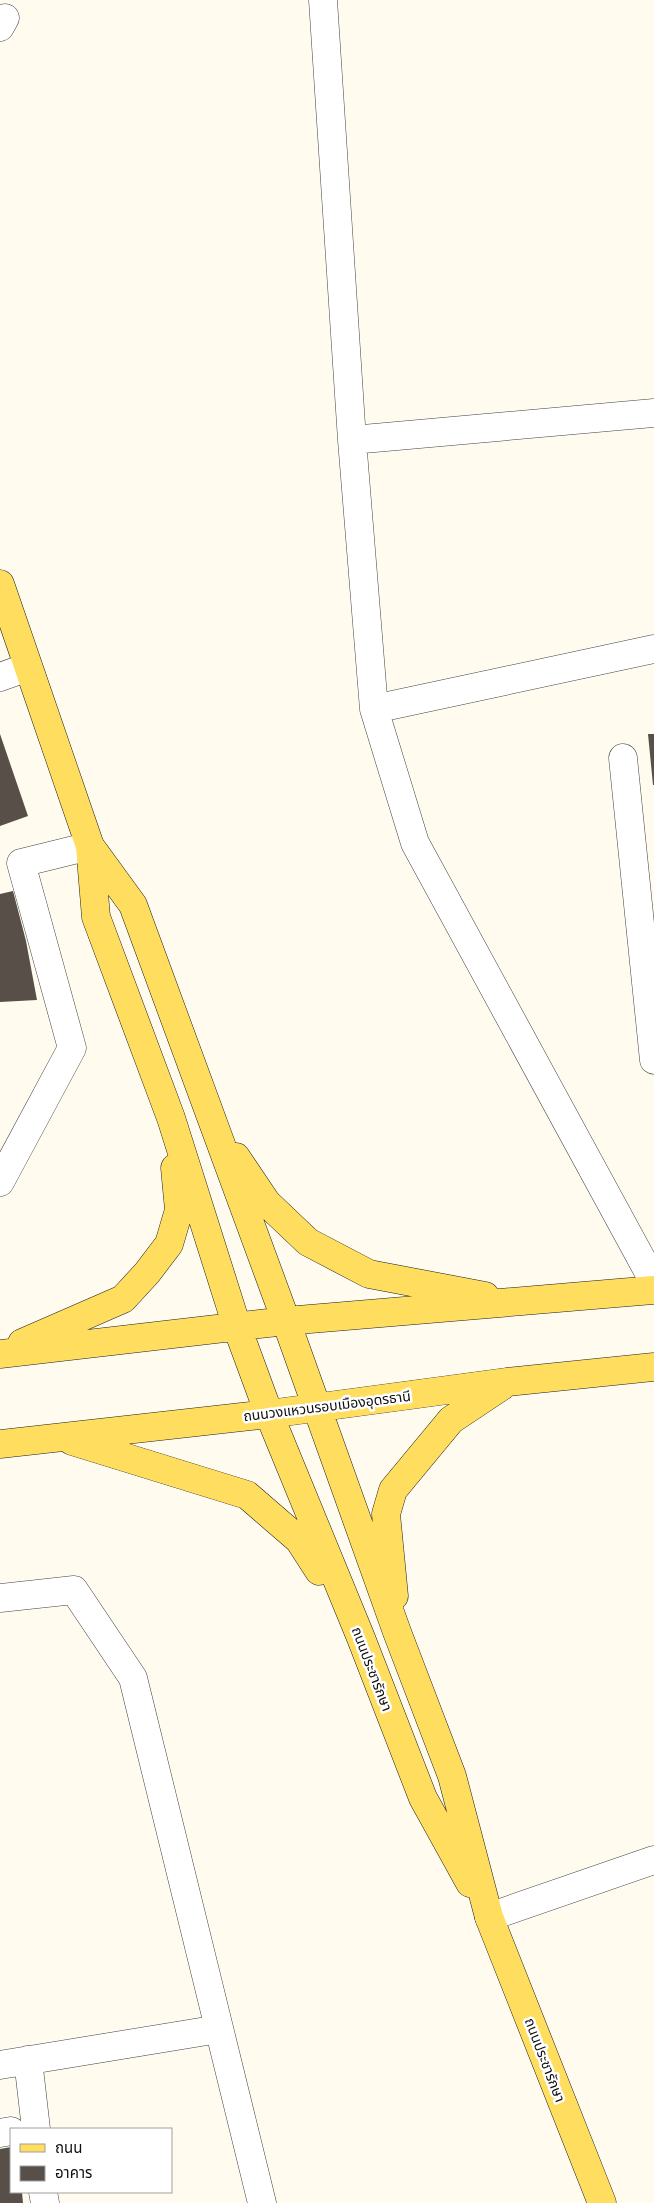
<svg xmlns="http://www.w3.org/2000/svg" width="654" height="2203" viewBox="0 0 654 2203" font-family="'Roboto Serif','Noto Sans Thai',serif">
<rect width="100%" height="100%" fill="#fffcef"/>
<!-- building -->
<path fill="#584f49" d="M0,734L28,816L0,826Z
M648,734H654V785H653Z
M13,891L26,941L37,1000L0,1002V894Z
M11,2147V2192H22L23,2203H0V2149Z"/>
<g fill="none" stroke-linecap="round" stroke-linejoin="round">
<!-- minor casing -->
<g stroke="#414141" stroke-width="29">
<path id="minor" d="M323,0L352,440L374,709L415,843L654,1282
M0,27L5,18
M352,440L654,413
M0,677L28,667
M374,709L654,649
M623,758L654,1060
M0,1182L72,1048L21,863L90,846
M0,1598L74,1590L133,1678L262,2203
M489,1917L654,1860
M28,2060L36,2129
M0,2065L219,2029
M0,2133L11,2131
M43,2192L45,2203"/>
</g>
<!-- major casing -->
<g stroke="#1f1f1f" stroke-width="29">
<path id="major" d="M0,584L90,846L96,917L171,1118L237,1327L269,1414L361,1638L423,1798L470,1883
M90,846L133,905L286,1321L397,1632L452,1776L489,1917L602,2203
M236,1157L267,1203L308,1242L369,1274L485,1296
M22,1343L123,1299L147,1273L169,1244L179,1210L175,1168
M0,1354L286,1321L654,1290
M72,1441L247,1495L299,1540L319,1571
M0,1444L269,1414L507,1382L654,1367
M394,1596L386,1514L393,1490L451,1420L502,1386"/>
</g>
<!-- minor -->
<use href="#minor" stroke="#fff" stroke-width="28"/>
<!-- major -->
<use href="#major" stroke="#ffdd5f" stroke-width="28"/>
</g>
<g text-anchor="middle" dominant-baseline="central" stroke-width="5" stroke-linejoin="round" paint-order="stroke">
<!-- street labels -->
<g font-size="14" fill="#0e0e0e" stroke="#fff">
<text transform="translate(327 1406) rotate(-7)">ถนนวงแหวนรอบเมืองอุดรธานี</text>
<text transform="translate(372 1669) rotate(69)">ถนนประชารักษา</text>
<text transform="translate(545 2060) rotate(69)">ถนนประชารักษา</text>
</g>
</g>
<!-- legend -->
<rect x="10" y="2128" width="162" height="65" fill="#ffffff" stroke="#9f9f9f"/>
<rect x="20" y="2144" width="25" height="8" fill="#ffdd5f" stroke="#9f9f9f"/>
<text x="55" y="2153" font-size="15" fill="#0e0e0e">ถนน</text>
<rect x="20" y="2166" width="25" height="15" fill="#584f49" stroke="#9f9f9f"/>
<text x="55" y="2178" font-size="15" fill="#0e0e0e">อาคาร</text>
</svg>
